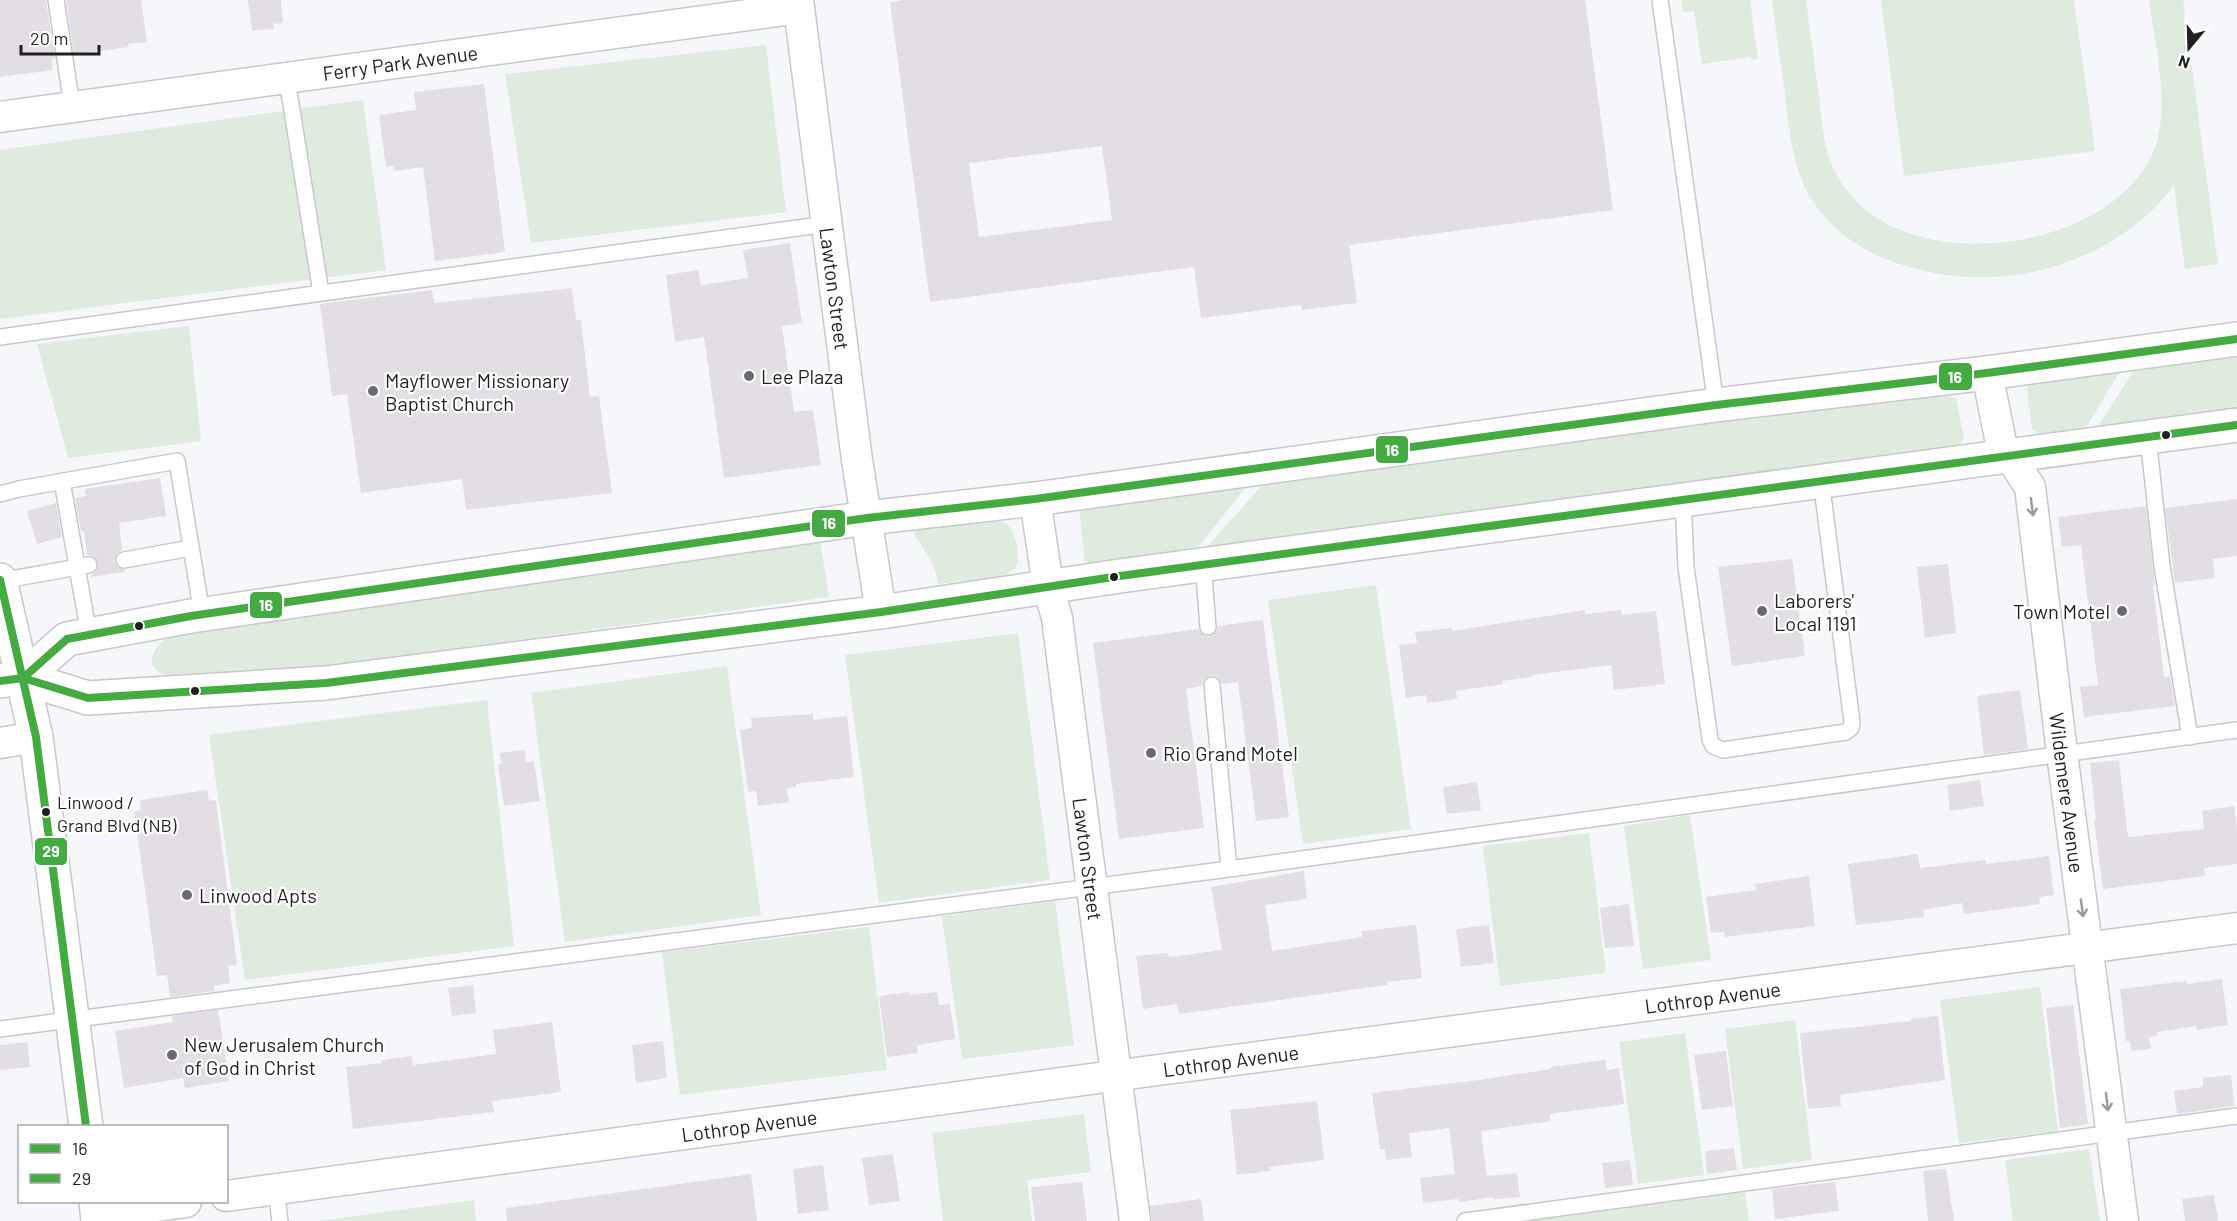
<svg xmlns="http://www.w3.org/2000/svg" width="2237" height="1221" viewBox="0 0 2237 1221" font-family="Barlow,sans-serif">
<rect width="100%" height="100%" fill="#f6f7fa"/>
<!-- green -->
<path fill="#deebde" d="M1681,0H1750L1758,59L1751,60V57L1702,64L1694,11L1683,12Z
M1772,0H1806C1810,30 1814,60 1818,90C1822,122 1823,155 1841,182C1901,279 2102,255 2151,157C2173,113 2155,47 2149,0H2183L2218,264L2185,269L2174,186C2111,267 1999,296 1903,265C1866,254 1833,233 1812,200C1792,168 1790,132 1785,95C1781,63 1776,32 1772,0Z
M1881,0H2074L2095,151L1904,176Z
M766,45L786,212L531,243L505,74Z
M363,100L386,270L0,319V150Z
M189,326L201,441L68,458L37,344Z
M2237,353V409L2097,428L2136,367Z
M2124,365L2084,431L2042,436L2032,429L2027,390L2029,381Z
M1935,393L1945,394L1956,399L1964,438L1957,449L1207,547L1265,482Z
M1250,482L1196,550L1085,564L1079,508Z
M993,519L1007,524L1013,532L1017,547L1018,562L1015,568L1004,577L938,584L934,566L912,530Z
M820,541L829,597L375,660L191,680C183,679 174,679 167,676C135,663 161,639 180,630Z
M1376,585L1411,829L1303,844L1268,600Z
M1018,633L1050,880L879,903L845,655Z
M727,666L761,915L565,942L531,693Z
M487,700L514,946L245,980L209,735Z
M1690,815L1711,960L1643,969L1624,826Z
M1589,833L1606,973L1500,986L1483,846Z
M1055,901L1074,1045L962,1059L942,916Z
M869,927L887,1070L680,1095L662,952Z
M2040,987L2058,1131L1959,1143L1940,1000Z
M1795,1020L1812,1160L1743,1169L1725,1029Z
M1685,1033L1704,1175L1638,1184L1619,1042Z
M1084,1114L1091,1172L1027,1180L1032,1221H943L932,1133Z
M2089,1149L2100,1221H2013L2005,1160Z
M1745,1192L1749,1221H1533Z
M474,1200L476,1221H318Z"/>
<!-- building -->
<path fill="#e3dee4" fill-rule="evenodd" d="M0,0H46L55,58L51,59L53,70L0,77Z
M66,0H141L147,42L128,44L129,47L74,55Z
M248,0H281L283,23L273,24L274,29L252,31Z
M904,0H1585L1613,210L1349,245L1357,303L1302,310L1301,305L1201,318L1194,267L930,302L890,2ZM1102,146L1112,220L979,237L969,163Z
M484,84L505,252L435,261L423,167L394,171L393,166L386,167L379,115L416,110L414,92Z
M790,243L802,323L782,326L794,412L813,410L821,465L724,478L704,337L675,342L666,275L698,270L701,285L748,278L743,250Z
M572,288L576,320H581L590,397L599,396L612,493L466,510L462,479L361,493L347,394L332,396L320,304L432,290L434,303Z
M160,478L166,516L119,523L122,550L117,553L114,561L117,567L125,570V572L90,577L98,569V563L93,556L87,555L84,531L81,532L75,498L86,496L85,489Z
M2237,499V556L2213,559L2215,578L2175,583L2165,508Z
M56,503L62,537L37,544L27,511Z
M2146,506L2155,585L2153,586L2164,677L2170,676L2175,706L2084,717L2080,687L2098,685L2081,545L2062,547L2058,517Z
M1792,559L1805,656L1732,666L1718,567Z
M1948,564L1956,633L1925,638L1917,567Z
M1585,610V614L1621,610L1622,615L1656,611L1665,684L1614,690L1611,665L1532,675V677L1502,681L1503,684L1456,691L1457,699L1427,703L1426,695L1406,698L1399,645L1417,643L1415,632L1452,628V631Z
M1263,620L1289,817L1256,821L1238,682L1222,684L1217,676L1211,675L1203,680L1202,686L1186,689L1204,828L1119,839L1093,643L1199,629L1203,635L1209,637L1216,632L1218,626Z
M2020,690L2028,749L1984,755L1977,696Z
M813,714V720L847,716L854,777L796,784V787L787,788L789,802L758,806L756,791L748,792L740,730L752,728L751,718Z
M525,750L526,762L534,761L540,801L504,806L498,764H501L500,753Z
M2119,760L2128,837L2204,829L2202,811L2234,806L2237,828V864L2204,868L2205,876L2103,889L2094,820H2096L2090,763Z
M1980,780L1984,806L1950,811L1947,785Z
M1477,782L1481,810L1447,814L1443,787Z
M207,790L209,801L216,800L237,965L228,966L230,983L214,986L215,991L170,997L167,975L157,976L134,811L141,810L140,800Z
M1918,854L1920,868L1985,860L1986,864L2049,856L2054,895L2039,897L2040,904L1964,914L1962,903L1923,910L1924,917L1856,925L1848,864Z
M1304,871L1307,899L1265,905L1272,951L1362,937L1361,931L1416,925L1422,978L1387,982V985L1179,1014L1177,1004L1143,1009L1136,956L1168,953L1169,957L1222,950L1211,887Z
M1809,876L1815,926L1725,937L1724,932L1711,933L1706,897L1756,890L1755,884Z
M1629,904L1634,946L1605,948L1600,908Z
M1489,925L1494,963L1461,967L1456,929Z
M2222,979L2228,1025L2197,1030L2196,1026L2157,1032V1036L2149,1037L2151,1049L2131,1051L2130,1041H2126L2120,989L2187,981V984Z
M473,985L476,1013L452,1016L448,988Z
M910,992L911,995L937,992L939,1005L950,1004L955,1039L917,1045L918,1053L887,1057L879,996Z
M2073,1005L2088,1124L2060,1128L2046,1008Z
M218,1010L229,1081L185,1088L183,1078L124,1088L115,1031L173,1022L172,1016Z
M1938,1016L1945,1080L1840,1095L1841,1106L1808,1109L1800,1033L1911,1021V1019Z
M552,1022L561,1092L492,1101L494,1112L353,1129L346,1067L382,1063V1060L412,1056L413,1065L496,1054L493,1030Z
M663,1041L667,1078L636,1083L632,1045Z
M27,1042L30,1067L0,1070V1045Z
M1726,1051L1733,1106L1702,1110L1694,1055Z
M1605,1060L1607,1070L1619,1068L1624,1104L1550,1114L1551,1121L1481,1131L1487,1176L1517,1173L1520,1197L1494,1199V1197L1459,1202L1458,1199L1423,1203L1420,1178L1455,1174L1449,1128L1409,1133L1412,1157L1386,1160L1385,1149H1380L1372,1093L1479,1080L1551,1069V1067Z
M2231,1075L2234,1106L2177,1114L2174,1091L2203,1087V1078Z
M1317,1101L1324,1160L1269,1167L1270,1171L1237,1175L1230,1110Z
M1734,1148L1737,1170L1707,1174L1705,1151Z
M893,1154L900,1201L869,1205L862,1158Z
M1630,1160L1633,1185L1605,1188L1602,1163Z
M823,1165L829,1210L798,1214L793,1169Z
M1946,1169L1954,1221H1928L1923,1171Z
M751,1174L757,1221H507L506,1208Z
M1082,1182L1087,1221H1035L1031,1187Z
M1835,1182L1839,1211L1775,1219L1772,1189Z
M2214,1195L2218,1221H2185L2182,1199Z
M1201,1199L1204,1221H1152L1150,1206Z"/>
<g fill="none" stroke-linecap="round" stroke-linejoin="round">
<!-- lane casing -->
<g stroke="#c7c8ca" stroke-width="18">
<path id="lane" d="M56,0L72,106
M1660,0L1716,405
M286,77L291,104L321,293
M0,337L827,224
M2148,437L2162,566L2190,737
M62,481L89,635
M0,494L19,489L177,461L202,614
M1683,499L1686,567L1710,739L1713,746L1723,750L1846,732L1851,728L1852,722L1821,480
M124,560L191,548
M1203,564L1208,627
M0,581L89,565
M1212,685L1229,869
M0,1029L1229,869L2237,730
M276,1189L280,1221
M1465,1221L2237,1116"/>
</g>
<!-- street casing -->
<g stroke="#c7c8ca" stroke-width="33">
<g id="street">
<path id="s1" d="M798,0L857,460L881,612"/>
<path id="s2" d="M0,117L799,8"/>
<path id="s3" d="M1987,373L2001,443L2030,487L2062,753L2123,1221"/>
<path id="s4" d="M1035,499L1048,586L1057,618L1135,1221"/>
<path d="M0,743L36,737"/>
<path id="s5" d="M226,1196L1143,1072L2237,928"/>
<path d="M97,1214L186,1202"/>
</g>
</g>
<!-- secondary casing -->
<g stroke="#c7c8ca" stroke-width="36">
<path id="secondary" d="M0,580L36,737L86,1126
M23,678L67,639L191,616L867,518L1035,499L1716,405L1987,373L2237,339
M0,681L23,678L88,698L326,683L881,612L1120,576L2237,425
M96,1202L98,1221"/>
</g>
<!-- lane -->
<use href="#lane" stroke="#fefefe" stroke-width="15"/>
<!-- street -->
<use href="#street" stroke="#fefefe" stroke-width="30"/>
<!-- secondary -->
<use href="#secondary" stroke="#fefefe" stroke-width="33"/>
<!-- bus-1 casing -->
<g stroke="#fff" stroke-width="12">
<path id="bus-1" d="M0,681L23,678L67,639L191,616L867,518L1035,499L1716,405L1987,373L2237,339
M0,681L23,678L88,698L326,683L881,612L1120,576L2237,425"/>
</g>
<!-- bus-2 casing -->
<g stroke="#fff" stroke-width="12">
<path id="bus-2" d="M0,580L36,737L86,1126"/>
</g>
<!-- bus-1 -->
<use href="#bus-1" stroke="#44aa42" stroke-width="8"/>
<!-- bus-2 -->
<use href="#bus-2" stroke="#44aa42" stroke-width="8"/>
</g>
<!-- one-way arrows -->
<defs><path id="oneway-shaft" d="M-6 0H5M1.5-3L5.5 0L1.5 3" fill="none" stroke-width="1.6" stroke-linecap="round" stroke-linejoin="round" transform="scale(1.5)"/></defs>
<g stroke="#9a9a9b">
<use href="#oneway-shaft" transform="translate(2032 507) rotate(83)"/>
<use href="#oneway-shaft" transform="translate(2082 908) rotate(82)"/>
<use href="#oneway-shaft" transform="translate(2107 1102) rotate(83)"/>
</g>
<!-- markers -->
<g fill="#6a6b6e" stroke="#fff" stroke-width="2">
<circle cx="749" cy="376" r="6"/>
<circle cx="373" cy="391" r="6"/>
<circle cx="1762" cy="611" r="6"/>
<circle cx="2122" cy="611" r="6"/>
<circle cx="1151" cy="753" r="6"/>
<circle cx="187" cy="895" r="6"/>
<circle cx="172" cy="1055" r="6"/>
</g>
<g fill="#1f2022" stroke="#fff" stroke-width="2">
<circle cx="2166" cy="435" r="5"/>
<circle cx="1114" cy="577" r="5"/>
<circle cx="139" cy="626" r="5"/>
<circle cx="195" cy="691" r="5"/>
<circle cx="46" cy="812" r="5"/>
</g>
<g text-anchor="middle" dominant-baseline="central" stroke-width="4.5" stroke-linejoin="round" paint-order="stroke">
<!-- bus labels -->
<g font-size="18" fill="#1f2022" stroke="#fff" text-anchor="start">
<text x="57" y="802">Linwood /<tspan x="57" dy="23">Grand Blvd (NB)</tspan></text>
</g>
<!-- street labels -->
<g font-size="20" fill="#1f2022" stroke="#fff">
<text stroke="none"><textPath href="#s2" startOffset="404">Ferry Park Avenue</textPath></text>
<text stroke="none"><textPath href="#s1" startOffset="291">Lawton Street</textPath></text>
<text stroke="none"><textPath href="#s3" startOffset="432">Wildemere Avenue</textPath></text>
<text stroke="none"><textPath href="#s4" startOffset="364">Lawton Street</textPath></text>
<text stroke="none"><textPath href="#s5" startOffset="1500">Lothrop Avenue</textPath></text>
<text stroke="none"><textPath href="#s5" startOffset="1014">Lothrop Avenue</textPath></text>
<text stroke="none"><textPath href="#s5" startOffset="528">Lothrop Avenue</textPath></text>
</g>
<!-- poi labels -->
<g font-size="20" fill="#1f2022" stroke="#fff" text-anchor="start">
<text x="761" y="376">Lee Plaza</text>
<text x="385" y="380">Mayflower Missionary<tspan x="385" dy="23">Baptist Church</tspan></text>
<text x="1774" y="600">Laborers'<tspan x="1774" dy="23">Local 1191</tspan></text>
<text x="2110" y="611" text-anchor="end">Town Motel</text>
<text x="1163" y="753">Rio Grand Motel</text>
<text x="199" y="895">Linwood Apts</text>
<text x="184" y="1044">New Jerusalem Church<tspan x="184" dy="23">of God in Christ</tspan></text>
</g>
</g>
<g stroke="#fff" stroke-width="2">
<rect x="1938" y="362" width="35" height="29" rx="6" fill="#44aa42"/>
<rect x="1375" y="435" width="34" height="29" rx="6" fill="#44aa42"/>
<rect x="811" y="509" width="35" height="29" rx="6" fill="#44aa42"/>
<rect x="249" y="591" width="34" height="28" rx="6" fill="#44aa42"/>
<rect x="34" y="837" width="34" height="29" rx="6" fill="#44aa42"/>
</g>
<g font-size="16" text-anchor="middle" font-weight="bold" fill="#fff">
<text x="1955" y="383">16</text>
<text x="1392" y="456">16</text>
<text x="829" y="529">16</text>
<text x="266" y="611">16</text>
<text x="51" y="857">29</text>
</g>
<!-- legend -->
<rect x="18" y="1125" width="210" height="78" fill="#ffffff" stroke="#a5a6a7" stroke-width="1.5"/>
<rect x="30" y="1144" width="30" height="9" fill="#44aa42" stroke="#a5a6a7" stroke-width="1.5"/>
<text x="72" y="1155" font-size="18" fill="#1f2022">16</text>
<rect x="30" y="1174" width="30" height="9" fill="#44aa42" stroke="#a5a6a7" stroke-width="1.5"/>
<text x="72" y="1185" font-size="18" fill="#1f2022">29</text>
<!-- north arrow -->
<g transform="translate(2189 48) rotate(199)" stroke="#ffffff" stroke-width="4.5" paint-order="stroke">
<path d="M0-4.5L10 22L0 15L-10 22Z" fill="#1f2022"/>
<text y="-9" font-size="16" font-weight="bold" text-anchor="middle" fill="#1f2022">N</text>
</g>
<!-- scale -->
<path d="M21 45v9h78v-9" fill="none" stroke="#1f2022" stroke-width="3"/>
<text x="30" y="45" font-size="18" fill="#1f2022" stroke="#ffffff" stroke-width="4.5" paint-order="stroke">20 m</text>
</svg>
